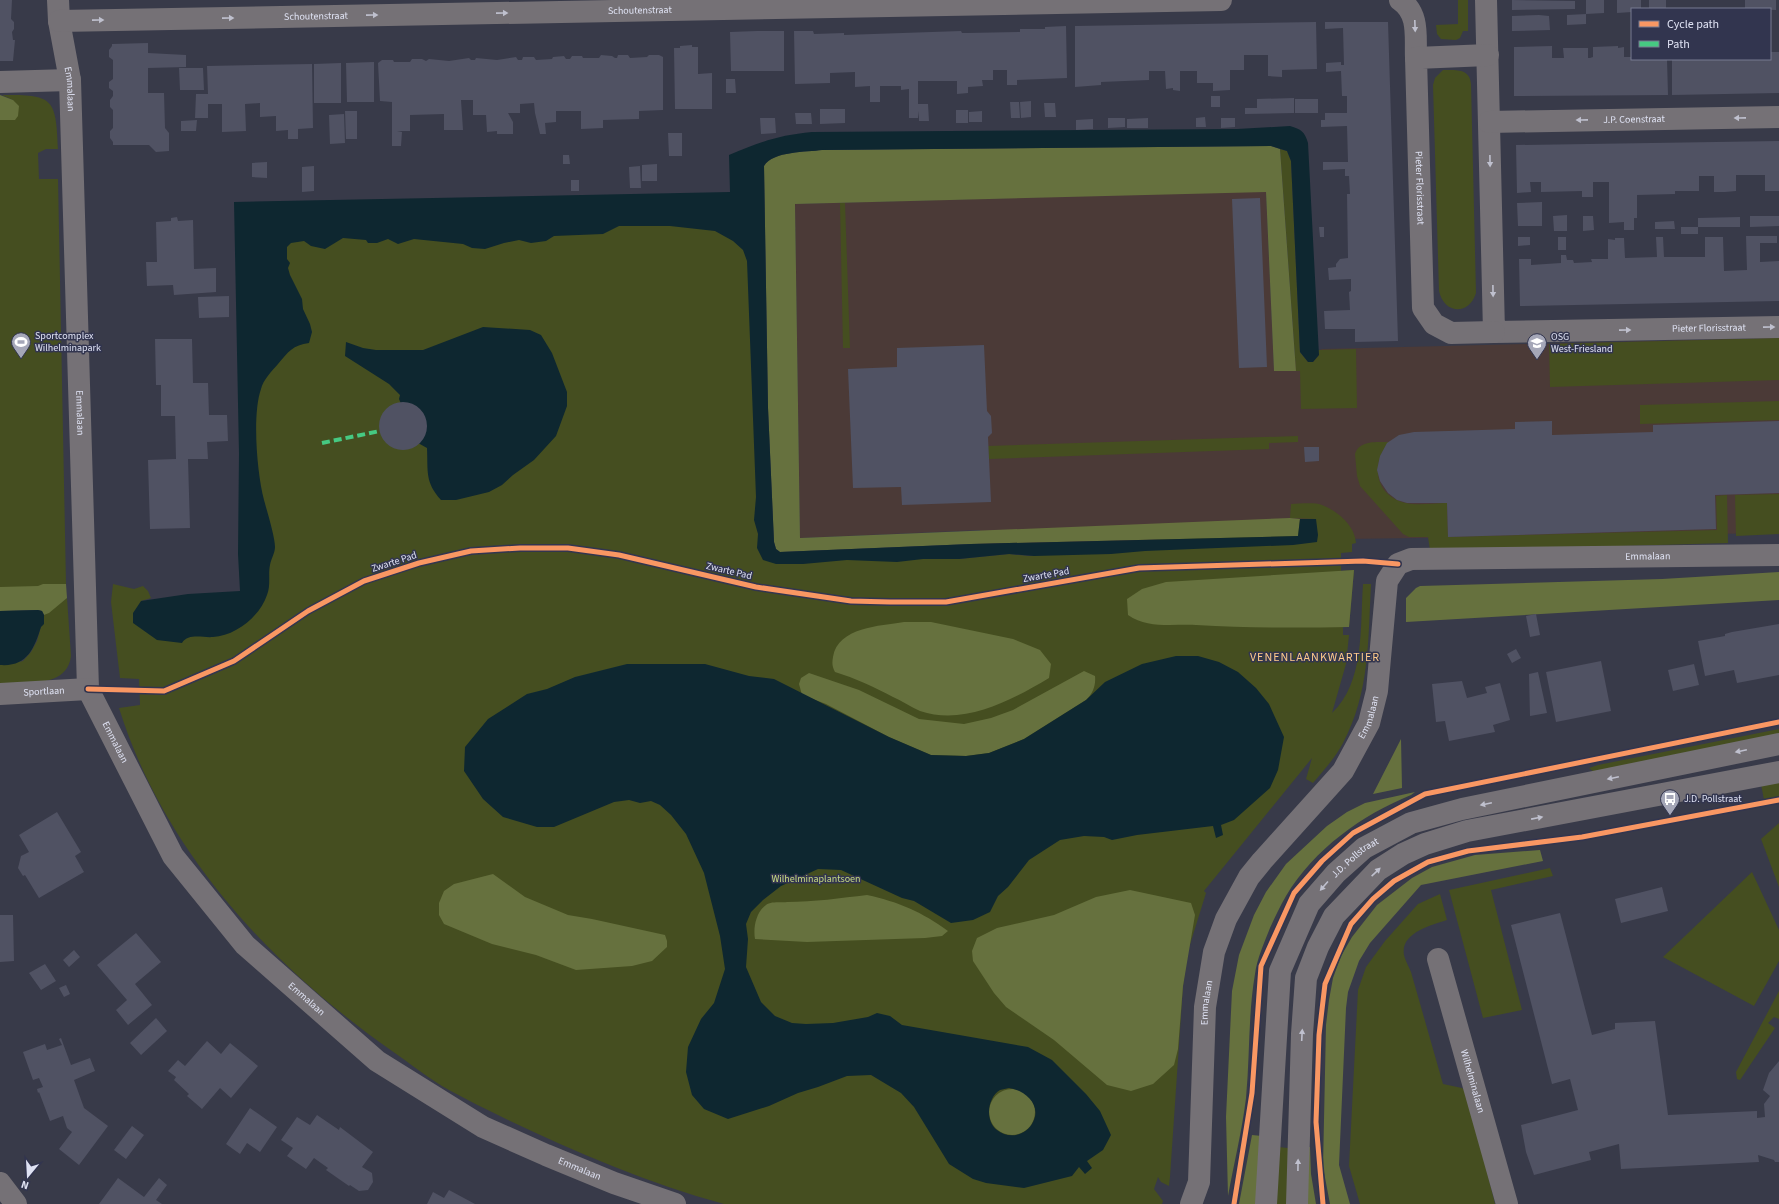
<svg xmlns="http://www.w3.org/2000/svg" width="1779" height="1204" viewBox="0 0 1779 1204" font-family="'Source Sans 3',sans-serif">
<rect width="100%" height="100%" fill="#383a49"/>
<!-- education -->
<path fill="#4b3a37" d="M1220,192H1266L1274,371L1322,349L1779,338V533L979,544L980,530L800,538L795,204Z"/>
<!-- green -->
<path fill="#454e20" d="M1458,0H1468V31H1463L1460,38L1456,40L1441,39L1437,34L1436,25L1458,24Z
M1443,70C1455,70 1470,68 1471,84L1476,293C1469,316 1444,314 1439,291L1433,85L1435,78Z
M2,95C54,94 56,99 58,149H46L38,153L39,179H58L66,584H48L0,609V109L13,100Z
M1280,149L1287,151L1291,161L1300,352L1308,362H1313L1319,355L1318,350L1356,349L1357,408L1301,409L1300,371H1296Z
M840,203H845L850,348H843Z
M750,213L767,552L959,559L1009,554L1029,556L1316,519L1290,518L1291,504C1300,504 1313,502 1322,505C1338,511 1355,526 1356,543L1352,544V552L1341,553V571L1354,570L1349,627H1343V635H1349L1346,664L1332,713C1365,682 1360,626 1363,584H1371C1368,640 1370,692 1343,743C1335,758 1324,770 1313,783L1306,779L1312,758L1204,891L1206,893L1188,951L1183,986L1170,1177L1169,1186L1161,1182L1158,1177L1154,1189L1163,1201L1162,1204H724C648,1183 575,1152 504,1118C486,1109 467,1100 449,1090C429,1079 411,1064 392,1051C271,966 164,852 119,708L140,705L139,679L120,678L111,602L113,584L134,589L143,586L148,591L151,598L141,601L244,604L258,227Z
M1779,338V380L1550,387L1549,344Z
M1779,401V420L1640,424V405Z
M1298,436V442L1269,443V449L989,459L988,446Z
M1389,442C1370,464 1375,496 1406,503C1418,506 1434,503 1447,503L1448,537L1717,530L1716,496L1727,495L1728,543L1448,551L1430,550L1428,537H1409L1403,534L1360,486L1357,476L1355,454C1359,440 1377,442 1389,442Z
M1779,494V534L1736,536L1735,495Z
M67,598L71,656C67,689 24,682 0,683V665H6L23,661L31,652L37,641L44,615Z
M1779,729V736L1595,773L1589,768L1598,765Z
M1779,779V797L1764,800L1761,784Z
M1779,823V887L1761,839Z
M1550,868L1553,876L1491,890L1522,1010L1483,1018L1449,890Z
M1752,872L1779,930V961L1754,1006L1663,957Z
M1440,894L1447,920C1431,925 1400,933 1404,955C1405,960 1409,967 1411,972L1443,1084L1462,1088L1467,1092L1495,1204H1360L1349,1166L1358,990L1366,967L1385,941L1418,904Z
M1779,991V1019L1774,1017L1768,1023L1775,1028L1740,1080L1737,1079L1736,1072Z
M1278,1147L1288,1148L1290,1204H1275Z"/>
<!-- forest -->
<path fill="#66713e" d="M0,95L13,100L19,106L18,116L15,120H0Z
M1271,146L1280,149L1296,371H1274L1266,192L795,204L800,538L1290,518L1300,519L1298,536L971,544L780,552L776,549L774,542L768,408L764,166C773,151 806,152 822,150Z
M1354,570L1349,627C1297,628 1248,628 1196,625C1172,624 1148,629 1128,615L1127,599L1142,589L1166,582Z
M1779,572V600L1406,622V598L1416,588L1420,586L1662,579Z
M43,584H66L67,598L49,613L44,615L42,611L38,610L0,611V587L38,586Z
M904,622H931L1013,639L1040,650L1051,664L1049,678C1012,700 965,726 920,711C911,707 902,701 893,697C874,687 855,678 835,672C832,666 832,663 833,657C838,627 880,626 904,622Z
M1084,671L1095,676C1096,685 1093,694 1086,700L1024,739L989,753L966,756L931,755L889,737L826,704L802,695L799,684L801,678L809,673L859,690L919,719L964,724L991,718L1013,710Z
M1401,739L1402,788L1373,794Z
M1415,792L1411,795C1362,815 1314,849 1286,896C1280,906 1275,917 1270,928C1264,943 1257,959 1255,974C1248,1015 1250,1056 1246,1098C1242,1131 1234,1163 1228,1196L1226,1117L1232,991L1239,955L1254,915L1266,892L1286,864L1327,826L1347,812L1365,803Z
M1540,850L1543,861L1421,885L1370,943L1359,961L1348,992L1346,1008L1339,1165L1350,1204H1330L1323,1167L1326,1025L1329,1000L1333,978L1341,956L1352,937L1377,905L1412,878L1432,867L1475,855Z
M493,874L525,897L568,915L592,919L665,935L667,941V947L652,961L632,966L576,970L536,955L492,944L444,924L439,915V903L444,891L454,884Z
M1130,890L1191,903L1195,915L1183,986L1178,1049L1174,1065L1153,1084L1131,1091L1107,1085L1054,1040L1006,1007L994,993L973,961L972,951L977,938L997,928L1054,915L1096,897Z
M867,895C899,902 922,912 948,931L942,936L925,938L807,942L755,939C753,928 756,912 766,905C771,901 781,903 787,902C814,902 841,898 867,895Z
M989 1112a23 23 0 1 1 46 0a23 23 0 1 1-46 0Z
M1252,1135L1262,1136L1258,1204H1239Z
M1305,1147H1310L1311,1174L1316,1204H1306Z"/>
<!-- water -->
<path fill="#0e2730" fill-rule="evenodd" d="M1290,126C1301,129 1305,132 1308,143L1319,355L1313,362H1308L1300,352L1291,161L1287,151L1271,146L822,150C807,152 773,151 764,166L768,408L774,542L776,549L780,552L971,544L1298,536L1300,519H1316L1318,535L1317,542L1293,545L1145,551L1111,554L1034,556L1009,554L959,559H923L897,562L847,560L803,564H776L763,560L757,548L758,534L754,520L756,497L747,261L743,250L733,241L715,231L670,226H619L603,234L554,236L546,241L531,243L519,240L504,243L485,249L472,248L463,244L414,239L398,244L388,239L377,243H368L366,240L343,238L325,249L311,246L304,241L291,243L287,247V259L290,263L288,268L290,275L302,299L303,309L310,324L312,332L309,343C293,345 288,352 278,364C272,371 263,380 261,389C252,415 257,473 264,500C267,511 275,537 275,547C275,553 271,559 270,565C268,574 271,585 267,595C260,616 236,636 213,637C203,638 188,633 182,643L157,640L133,623V613L141,601L188,594L240,591L238,554L239,453L234,202L730,192L729,155C760,142 779,135 812,132L1237,129Z
M483,327L530,330L541,335L552,353L567,392V406L556,436L534,460L513,475L502,485L489,492L456,500H441C425,482 428,472 427,448L418,443L399,399L400,395L389,384L345,356L346,342L363,348L376,350H423Z
M38,610L42,611L44,615V624L41,627C34,649 27,667 0,665V611Z
M1176,656H1198L1219,662L1238,672L1256,688L1269,704L1284,737L1278,770L1270,788L1234,820L1221,825L1223,835L1216,838L1213,826L1137,835L1112,840L1104,837L1084,836L1060,840L1029,860L1008,887L998,896L990,912L973,920L951,923L914,901L902,898L841,870L818,869L781,886L763,900L751,912L746,924L748,939L746,967L761,1002L775,1016L792,1023L806,1024L833,1023L868,1017L877,1013L890,1016L902,1025L1028,1047L1052,1060L1086,1094L1100,1111L1111,1135L1103,1150L1087,1161L1092,1168L1085,1174L1079,1167L1072,1176L1024,1188L986,1183L973,1179L949,1164L914,1107L901,1093L871,1075L847,1076L818,1087L798,1093L769,1106L728,1119L704,1109L692,1095L686,1072L688,1047L701,1019L714,1003L725,969L720,936L704,873L686,834L671,815L660,805L651,801L640,803L629,800L614,802L554,827H537L503,817L483,799L464,771L465,747L488,719L527,694L547,689L575,677L627,664H705L749,676L774,679L889,737L931,755L966,756L989,753L1024,739L1086,700L1105,682L1142,664ZM1009,1088C1024,1090 1042,1104 1033,1122C1027,1135 1009,1140 997,1130C985,1121 987,1098 1000,1090C1003,1089 1006,1089 1009,1088Z"/>
<!-- building -->
<path fill="#505263" d="M0,0H12L11,19L14,22V29L12,32L13,40H15L13,61H0Z
M1512,0L1575,1V9L1512,10Z
M1586,0H1604V13L1586,14Z
M1617,0H1641V9H1632V12L1617,13Z
M1649,0H1666V9H1649Z
M1745,0H1776V10L1745,9Z
M1586,14V24L1567,25V15Z
M1539,15L1549,16L1550,30L1512,31V16Z
M1316,22L1317,69L1282,70V77L1268,76V55H1244V70H1230V90L1213,91V83H1197V71H1180V91L1173,90V88L1166,89L1165,71H1149V80L1101,82V85L1075,87V26Z
M1325,22H1388L1398,341L1355,342V329H1325L1324,311L1350,310L1349,292L1351,291V279L1329,280L1328,268L1336,267V264L1340,259L1348,258L1347,194H1350L1349,176H1345V169L1323,170V162H1348L1347,126L1321,127V120H1325V113H1347V96H1342L1341,71L1326,72V63L1341,62V65H1344L1343,28L1325,29Z
M1066,26L1067,78L1017,80V85H1007V70H993V80H982L983,86L968,87V93L957,94V81H918V104H928L929,121H919V111L918,118H909V89L901,90V86H880V102H870V86L855,87V72L830,73V83L795,84L794,31H813L814,34L844,33V35L961,31L962,33H967L1020,32V29H1045V27Z
M757,31H784V71H731L730,32Z
M148,43V53L186,55V67L148,68V93H164L165,128L169,133V151L156,152L149,145H113V142L110,138V131L113,128V110L110,107V100L113,96V91L109,88V82L113,79V60L109,57V50L112,46V44Z
M692,45V47H698V74L712,73V109H675L674,48H680V46Z
M1552,46V58H1564L1563,48H1588V58H1590L1593,57V47L1618,46V48L1624,47V57H1632V59H1667L1668,95L1514,96V47Z
M1770,52H1779V93L1672,95V59H1770Z
M601,55L612,56L615,58H617L618,55H628L630,58L647,57L649,55H659L663,57V110L639,111V119L603,120V128L581,129V111H556V122L545,123L546,134H540L535,113L534,103L520,104V113H508L513,122V134H497V131L487,132L486,115H473V100H461L463,130H444V114L410,115V131H397L402,132L401,146H392V102L380,101L378,63L382,60H393L394,62H410L412,59H422L426,61L429,59L449,61L469,58L471,60H475L476,58L497,60L516,57L518,60H522L523,57H534L536,60L552,59L553,57L564,56L566,59H570L572,56H582L583,58H599Z
M374,62V102H347L346,63Z
M341,63V103H314V64Z
M312,64L313,128L298,129V139H288V130L276,131V116L260,117V103L245,104L246,131L222,132V104H208V118H195L196,94H208L207,66Z
M179,68H203L204,90H180Z
M726,79H735L736,93H726Z
M1211,96H1220V107H1211Z
M1294,98V113L1245,114V108H1257V99Z
M1295,99H1318V113H1295Z
M1031,101V117L1021,118L1020,102Z
M1010,102H1019L1020,118H1011Z
M1044,103H1055L1056,117H1045Z
M820,109H845V123L820,124Z
M956,110H968V123H956Z
M345,111H357V139H346Z
M982,111V122H969V112Z
M795,113H811L812,124H796Z
M344,114L345,143L330,144L329,115Z
M1205,117L1206,127H1196V118Z
M760,118H775L776,133L761,134Z
M1108,118H1125V127L1108,128Z
M1148,118V128H1127V119Z
M1221,118H1235V127L1221,128Z
M1093,119V129L1076,130V120Z
M197,120L196,131H181V121Z
M668,133H682V156H669Z
M1779,141V191H1765V175H1736V191L1725,192H1714V176H1699V191H1675V194L1637,195V218H1634V230H1624V222L1609,223V182H1593V197H1582V191L1541,192V182H1530L1531,192L1517,193L1516,145Z
M563,155H569L570,164H563Z
M267,162V178L252,177V163Z
M657,164V181H642V165Z
M314,166V191L302,192V167Z
M640,166L641,188H630L629,167Z
M571,180H579V191H571Z
M1260,198L1267,367L1239,368L1232,199Z
M1542,202V226H1518L1517,203Z
M1567,215V231H1554L1553,216Z
M1583,216H1593L1594,230L1583,231Z
M1750,216H1779V226L1750,227Z
M177,217L178,221L193,220L194,269L216,268V292L174,295L173,285L147,286L146,262H157L156,222L171,221V218Z
M1740,217V227H1698V234H1681V227H1698V218Z
M1674,221L1675,229H1655V222Z
M1319,227H1324V237H1320Z
M1746,236H1777V243H1760V262L1779,261V301L1520,306L1519,259H1531V265L1561,263V255H1566L1567,260H1573L1574,263L1592,262L1591,259H1608V239L1615,240V238H1624L1625,258L1657,257L1656,237H1663L1664,257H1705V237H1723L1724,271L1747,270Z
M1518,237H1530V245L1518,246Z
M1558,237H1566V250H1558Z
M229,296V317L199,318L198,297Z
M155,339H192L193,383H208L209,415H227L228,441L207,442L208,459H188L190,528L150,529L148,460L176,459L175,416H161V385H156Z
M984,345L987,411L991,416L992,433L988,437L991,502L902,505L901,487L853,488L848,369L897,367V348Z
M379 426a24 24 0 1 1 48 0a24 24 0 1 1-48 0Z
M1552,421V435L1653,432V425L1779,421V493L1715,495L1716,529L1448,537L1447,503H1407L1397,500L1388,493L1380,481L1377,470L1380,456L1387,443L1399,435L1414,432L1515,429V422Z
M1304,447H1319V461L1305,462Z
M1536,614L1540,635L1530,637L1526,616Z
M1779,624V675L1737,683L1734,670L1705,676L1698,641L1725,636V634L1732,632Z
M1516,649L1521,658L1512,663L1507,654Z
M1601,661L1611,711L1556,722L1546,672Z
M1694,664L1699,685L1673,691L1668,670Z
M1538,672L1547,713L1530,716L1529,674Z
M1462,681L1467,698L1487,693L1485,687L1500,683L1510,720L1493,725L1495,732L1449,741L1445,721L1436,722L1432,684Z
M57,812L81,852L75,856L84,872L39,898L25,875L23,876L18,868L21,856L29,852L19,835Z
M1662,887L1668,911L1621,923L1615,899Z
M1560,913L1592,1035L1615,1029V1023L1655,1021L1668,1115L1757,1111V1118L1765,1117L1764,1104L1770,1096L1763,1090L1769,1073L1779,1061V1162H1775L1774,1160L1758,1155L1759,1162L1621,1169L1619,1144L1589,1152L1591,1160L1534,1175L1526,1152L1521,1125L1578,1110L1570,1079L1552,1084L1511,925Z
M0,915H13L14,961L0,962Z
M136,933L161,962L135,984L152,1005L128,1025L116,1010L127,1000L97,965Z
M74,950L80,957L69,967L63,960Z
M45,964L56,981L41,990L29,973Z
M66,985L70,994L64,997L59,988Z
M156,1018L167,1031L141,1055L130,1043Z
M61,1038L71,1065L90,1058L95,1071L74,1080L84,1108L108,1126L79,1165L59,1149L72,1132L67,1128L63,1116L50,1121L39,1092L38,1093L37,1089L43,1087L39,1078L33,1080L23,1052L45,1044L47,1050L62,1045L59,1039Z
M207,1041L221,1054L230,1043L258,1066L231,1098L220,1088L202,1109L187,1096L189,1094L174,1080L176,1077L168,1071L178,1060L185,1066Z
M250,1108L277,1127L260,1152L247,1143L240,1154L226,1144Z
M317,1115L339,1130L340,1127L373,1152L362,1167L372,1173L373,1182L368,1190L359,1191L350,1185L349,1186L326,1170L328,1168L314,1158L306,1169L287,1156L293,1148L281,1140L297,1117L310,1125Z
M132,1126L144,1135L126,1159L114,1150Z
M118,1178L144,1197L159,1178L167,1185L156,1200L162,1204H99Z
M449,1190L475,1204H427L433,1192L444,1198Z"/>
<g fill="none" stroke-linecap="round" stroke-linejoin="round">
<!-- minor -->
<g stroke="#757176" stroke-width="22">
<path id="s1" d="M58,0L59,21L70,80L88,689L173,856L245,945L377,1061L483,1127L546,1155L614,1183L675,1204"/>
<path d="M1400,0C1420,14 1415,37 1416,58"/>
<path id="s2" d="M1486,0L1494,332L1779,327"/>
<path id="s3" d="M59,21L1221,0"/>
<path id="s4" d="M1488,55L1416,58L1423,308L1434,324L1451,333L1494,332"/>
<path d="M0,82L70,80"/>
<path id="s5" d="M1489,122L1779,117"/>
<path id="s6" d="M0,694L88,689"/>
<path id="s7" d="M1438,959L1507,1204"/>
<path d="M0,1183L16,1204"/>
<path id="s8" d="M1191,1204L1199,1182L1205,1007L1214,952L1226,919L1249,877L1262,861L1343,771L1369,723L1377,691L1387,581L1398,564L1411,559L1779,555"/>
<path id="s9" d="M1266,1204L1280,971L1309,904L1336,873L1364,848L1411,823L1462,809L1779,744"/>
<path d="M1297,1204L1302,1034L1306,978L1318,947L1334,916L1378,870L1403,854L1425,844L1467,831L1779,772"/>
</g>
<!-- quiet -->
<path stroke="#46c982" stroke-width="4" stroke-dasharray="8 4" stroke-linecap="butt" d="M322,443L380,431"/>
<!-- cycleway casing -->
<g stroke="#32354f" stroke-width="8">
<path id="cycleway" d="M88,689L164,691L234,661L308,611L364,581L419,563L471,551L520,548H568L619,555L756,587L851,601L890,602H946L1139,568L1363,561L1398,564
M1234,1204L1252,1093L1261,966L1294,893L1322,861L1353,833L1425,794L1779,722
M1323,1204L1316,1122L1319,1035L1325,984L1351,924L1373,899L1394,881L1428,862L1468,851L1582,837L1779,800"/>
</g>
<!-- cycleway -->
<use href="#cycleway" stroke="#f99763" stroke-width="5"/>
</g>
<!-- one-way arrows -->
<defs><path id="oneway-solid" d="M-6-.8H1V-3.2L6.5 0L1 3.2V.8H-6Z"/></defs>
<g fill="#bfc0ce">
<use href="#oneway-solid" transform="translate(502 13) rotate(-1)"/>
<use href="#oneway-solid" transform="translate(372 15) rotate(-1)"/>
<use href="#oneway-solid" transform="translate(228 18) rotate(-1)"/>
<use href="#oneway-solid" transform="translate(98 20) rotate(-1)"/>
<use href="#oneway-solid" transform="translate(1415 26) rotate(88)"/>
<use href="#oneway-solid" transform="translate(1740 118) rotate(179)"/>
<use href="#oneway-solid" transform="translate(1582 120) rotate(179)"/>
<use href="#oneway-solid" transform="translate(1490 161) rotate(89)"/>
<use href="#oneway-solid" transform="translate(1493 291) rotate(89)"/>
<use href="#oneway-solid" transform="translate(1769 327) rotate(-1)"/>
<use href="#oneway-solid" transform="translate(1625 330) rotate(-1)"/>
<use href="#oneway-solid" transform="translate(1741 751) rotate(168)"/>
<use href="#oneway-solid" transform="translate(1613 778) rotate(168)"/>
<use href="#oneway-solid" transform="translate(1486 804) rotate(168)"/>
<use href="#oneway-solid" transform="translate(1537 818) rotate(-11)"/>
<use href="#oneway-solid" transform="translate(1376 872) rotate(-43)"/>
<use href="#oneway-solid" transform="translate(1324 886) rotate(131)"/>
<use href="#oneway-solid" transform="translate(1302 1035) rotate(-87)"/>
<use href="#oneway-solid" transform="translate(1298 1165) rotate(-89)"/>
</g>
<!-- icons -->
<defs>
<g id="stadium-pin" transform="scale(1)"><path d="M0 17L-7.5 6A9.5 9.5 0 1 1 7.5 6Z" fill="#a5a7b8" stroke="#32354f"/><path d="M0-5a6.5 5 0 1 0 0 10a6.5 5 0 1 0 0-10ZM-3.5-1.8h7v3.6h-7Z" fill="#fff"/></g>
<g id="school-pin" transform="scale(1)"><path d="M0 17L-7.5 6A9.5 9.5 0 1 1 7.5 6Z" fill="#a5a7b8" stroke="#32354f"/><path d="M0-5L7-2L0 1L-7-2ZM-4 1L0 2.5L4 1V4Q0 6-4 4Z" fill="#fff"/></g>
<g id="bus-pin" transform="scale(1)"><path d="M0 17L-7.5 6A9.5 9.5 0 1 1 7.5 6Z" fill="#a5a7b8" stroke="#32354f"/><path d="M-5-6H5V4H4V6H2V4H-2V6H-4V4H-5ZM-3.5-4V0h7V-4ZM-3.5 1.2v1.5H-2V1.2ZM2 1.2v1.5H3.5V1.2Z" fill="#fff"/></g>
</defs>
<g fill-rule="evenodd">
<use href="#stadium-pin" x="21" y="342"/>
<use href="#school-pin" x="1537" y="343"/>
<use href="#bus-pin" x="1670" y="799"/>
</g>
<g text-anchor="middle" dominant-baseline="central" stroke-width="3" stroke-linejoin="round" paint-order="stroke">
<!-- street labels -->
<g font-size="10" fill="#dfe2f3" stroke="#32354f">
<text stroke="none"><textPath href="#s3" startOffset="581">Schoutenstraat</textPath></text>
<text stroke="none"><textPath href="#s3" startOffset="257">Schoutenstraat</textPath></text>
<text stroke="none"><textPath href="#s1" startOffset="90">Emmalaan</textPath></text>
<text stroke="none"><textPath href="#s5" startOffset="145">J.P. Coenstraat</textPath></text>
<text stroke="none"><textPath href="#s4" startOffset="202">Pieter Florisstraat</textPath></text>
<text stroke="none"><textPath href="#s2" startOffset="547">Pieter Florisstraat</textPath></text>
<text stroke="none"><textPath href="#s1" startOffset="414">Emmalaan</textPath></text>
<text stroke="none"><textPath href="#s8" startOffset="948">Emmalaan</textPath></text>
<text transform="translate(394 562) rotate(-18)">Zwarte Pad</text>
<text transform="translate(729 571) rotate(13)">Zwarte Pad</text>
<text transform="translate(1046 575) rotate(-10)">Zwarte Pad</text>
<text stroke="none"><textPath href="#s6" startOffset="44">Sportlaan</textPath></text>
<text stroke="none"><textPath href="#s8" startOffset="539">Emmalaan</textPath></text>
<text stroke="none"><textPath href="#s1" startOffset="750">Emmalaan</textPath></text>
<text stroke="none"><textPath href="#s9" startOffset="372">J.D. Pollstraat</textPath></text>
<text stroke="none"><textPath href="#s1" startOffset="1074">Emmalaan</textPath></text>
<text stroke="none"><textPath href="#s8" startOffset="203">Emmalaan</textPath></text>
<text stroke="none"><textPath href="#s7" startOffset="127">Wilhelminalaan</textPath></text>
<text stroke="none"><textPath href="#s1" startOffset="1398">Emmalaan</textPath></text>
</g>
<!-- poi labels -->
<g font-size="10" fill="#dfe2f3" stroke="#32354f" text-anchor="start">
<text x="35" y="336">Sportcomplex<tspan x="35" dy="12">Wilhelminapark</tspan></text>
<text x="1551" y="337">OSG<tspan x="1551" dy="12">West-Friesland</tspan></text>
<text x="1684" y="799">J.D. Pollstraat</text>
</g>
<!-- park labels -->
<g font-size="10" fill="#c6da80" stroke="#32354f">
<text x="816" y="879">Wilhelminaplantsoen</text>
</g>
<!-- quarter labels -->
<g font-size="12" letter-spacing="1" fill="#fecb8a" stroke="#32354f">
<text x="1315" y="657">VENENLAANKWARTIER</text>
</g>
</g>
<!-- legend -->
<rect x="1631" y="8" width="140" height="52" fill="#32354f" stroke="#777a91"/>
<rect x="1639" y="21" width="20" height="6" fill="#f99763" stroke="#777a91"/>
<text x="1667" y="28" font-size="12" fill="#dfe2f3">Cycle path</text>
<rect x="1639" y="41" width="20" height="6" fill="#46c982" stroke="#777a91"/>
<text x="1667" y="48" font-size="12" fill="#dfe2f3">Path</text>
<!-- north arrow -->
<g transform="translate(28 1176) rotate(198)" stroke="#32354f" stroke-width="3" paint-order="stroke">
<path d="M0-3L7 15L0 10L-7 15Z" fill="#dfe2f3"/>
<text y="-6" font-size="11" font-weight="bold" text-anchor="middle" fill="#dfe2f3">N</text>
</g>
</svg>
